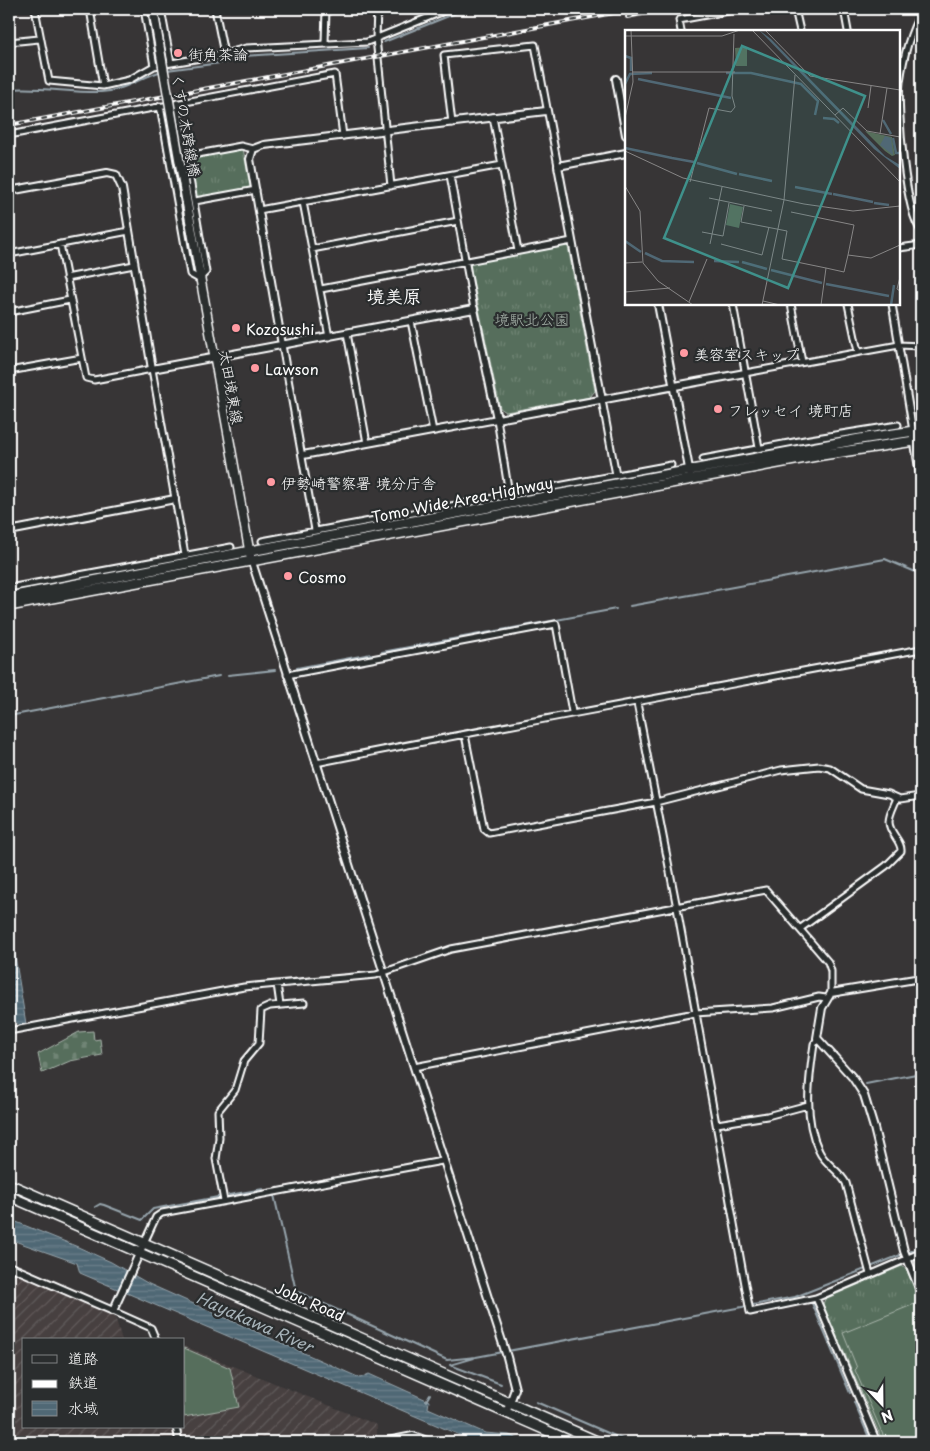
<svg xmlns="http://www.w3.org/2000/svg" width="930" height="1451" viewBox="0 0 930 1451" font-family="'Playpen Sans','Klee One',sans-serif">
<defs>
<pattern id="industrial-furrows" width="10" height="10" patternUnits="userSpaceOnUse" patternTransform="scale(1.25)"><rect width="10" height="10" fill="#463f3f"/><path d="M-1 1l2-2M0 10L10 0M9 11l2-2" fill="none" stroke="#625c5c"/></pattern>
<pattern id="grass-tufts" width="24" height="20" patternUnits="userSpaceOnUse" patternTransform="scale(1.25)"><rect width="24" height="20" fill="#566e5b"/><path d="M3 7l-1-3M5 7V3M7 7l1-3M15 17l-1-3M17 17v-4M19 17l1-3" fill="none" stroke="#6f8474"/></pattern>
<pattern id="cemetery-stones" width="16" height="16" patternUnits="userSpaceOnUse" patternTransform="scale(1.25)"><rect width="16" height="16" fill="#566e5b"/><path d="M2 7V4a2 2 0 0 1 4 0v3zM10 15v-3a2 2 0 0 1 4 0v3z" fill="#6f8474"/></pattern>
<pattern id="water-rules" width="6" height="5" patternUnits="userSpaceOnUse" patternTransform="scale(1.25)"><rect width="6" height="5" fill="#506875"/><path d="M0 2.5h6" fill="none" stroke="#6a7f8a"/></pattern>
</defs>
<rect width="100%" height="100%" fill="#373536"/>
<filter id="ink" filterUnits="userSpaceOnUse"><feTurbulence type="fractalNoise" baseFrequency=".02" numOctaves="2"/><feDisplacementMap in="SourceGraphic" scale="10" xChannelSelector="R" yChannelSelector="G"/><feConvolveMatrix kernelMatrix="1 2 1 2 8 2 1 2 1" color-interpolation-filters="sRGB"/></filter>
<g filter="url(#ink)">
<!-- industrial -->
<path fill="url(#industrial-furrows)" d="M9,1270L115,1316L122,1340H24V1427H173L176,1442H9Z
M184,1346L377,1425V1439L365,1442H183L179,1427H184Z"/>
<!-- grass -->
<path fill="url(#grass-tufts)" stroke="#aab6ad" d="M243,148L250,187L248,189L196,197L189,159Z
M566,246L568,247L595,391L590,397L506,412L500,408L470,266L471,263Z
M902,1266L906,1269L921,1302V1442H883L823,1304L825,1299Z"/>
<!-- cemetery -->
<path fill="url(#cemetery-stones)" stroke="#aab6ad" d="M93,1031L94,1040L100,1039L102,1055L70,1061L42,1073L38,1054L79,1032Z"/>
<!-- garden -->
<path fill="#566e5b" stroke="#aab6ad" d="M917,1303L921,1312V1442H886L855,1370L857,1368L843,1333Z
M184,1348L230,1368L239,1407L184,1417Z"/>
<!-- water -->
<path fill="url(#water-rules)" stroke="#96a4ac" d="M9,928L11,931L26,1024L19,1025L13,1020L9,998Z
M9,1219L78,1247L111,1262L149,1284L360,1378L369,1374L429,1401L428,1408L485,1433L509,1435L525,1442H476L80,1273L77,1263L9,1239Z"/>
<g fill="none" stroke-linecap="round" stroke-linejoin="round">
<!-- stream -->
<path stroke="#96a4ac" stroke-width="2" d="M384,42L466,9
M167,70L228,62L244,56L368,48
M9,89C40,86 70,93 101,92C124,91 141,77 162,71
M630,606L885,559L918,573
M382,652L616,609
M297,668L371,654
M228,675L275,670
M9,716L219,676
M866,1084L921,1073
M229,1195L263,1189
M274,1195L296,1291L447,1360L476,1357L795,1297L903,1254
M95,1207L100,1204L104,1205L142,1220L153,1209L218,1197
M907,1253L921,1247
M812,1303L850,1393
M450,1365L501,1384
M450,1365L474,1358
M426,1401L430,1394
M536,1402L629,1442
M854,1402L871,1442"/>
<!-- minor casing -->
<g stroke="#fff" stroke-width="9">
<path id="minor" d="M35,9L49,81L103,86L129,80L154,66L224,54L246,48L367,42L449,9
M90,9L103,86
M144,9L154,66
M161,9L171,63
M215,9L224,54
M377,9L376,38L391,186
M795,9L800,31
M844,9L848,31
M921,13C910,32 903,60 900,82C897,107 905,214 921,230
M681,31L679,20L739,9
M9,42L39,39
M325,43L326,9
M160,106L190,274L199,279L206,272L177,103
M493,117L518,251
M452,123L444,55L535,45L558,166
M9,135L335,74L343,136
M187,156L241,146L253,149
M450,175L474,309
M195,201L256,190
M303,202L329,337
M259,210L502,165
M60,244L86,378L94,380L152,369L185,555
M899,248L921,245
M312,249L458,221
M9,254L129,231
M66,278L134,265
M321,289L572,241
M733,304L759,448
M791,304L802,362
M848,304L858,352
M892,304L913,431
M9,312L70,300
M411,321L433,431
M347,333L367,443
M282,345L315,530
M9,371L82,358
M745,373L899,345L921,346
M602,400L616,475
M497,419L509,494
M703,459L810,439L898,425
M262,541L671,465
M9,588L231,547
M287,675L556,624L572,712
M637,703L677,908L750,1312L816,1298L907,1259
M465,735L484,829L489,833L656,802L781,770L819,766L830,768L861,789L889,794L900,799L921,796
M316,763C517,723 719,687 921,649
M801,928L886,866L901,851C902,841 889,833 889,822C889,814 894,806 897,798
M277,984L280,1005
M9,1031L244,987L376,975L451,949L766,890L828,962L831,971V993
M817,1040L814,1044C809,1079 803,1118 819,1151C824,1163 839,1170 846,1183L870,1274
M414,1067L695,1013L773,1008L819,997L826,998
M717,1124L767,1116L808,1105
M224,1201L216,1159L219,1138L218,1111L235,1090L244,1061L259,1043L261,1010L270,1006L304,1003
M144,1243L156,1217L162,1213L442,1161
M816,1298L877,1442
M113,1311L151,1328L156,1340
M176,1427L179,1442"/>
</g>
<!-- tertiary casing -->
<g stroke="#fff" stroke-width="10">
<path id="tertiary" d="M616,79L626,135
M9,191L107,173L116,175L122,188L152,369L474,309L497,419
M658,304L690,474
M282,345L250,159L253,149L264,145L546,111
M602,400L558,166L626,153
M914,437L921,481
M303,455L745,373
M9,531L175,499
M252,562L507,1357L515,1389L506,1413
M921,978L831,993L822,1008L817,1038L853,1078L864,1095L874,1128L904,1251L921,1293
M907,1259L921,1253
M9,1266L113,1311L144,1243
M383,1442L413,1436L430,1442"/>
</g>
<!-- secondary casing -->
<g stroke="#fff" stroke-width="11">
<path id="secondary" d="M184,187L250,555"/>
</g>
<!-- trunk casing -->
<g stroke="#fff" stroke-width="12">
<path id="trunk" d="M9,597L261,549L860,439L921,430
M9,606L822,455L921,440
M9,1184L599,1442
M9,1196L573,1442"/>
</g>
<!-- minor -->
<use href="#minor" stroke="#2a2d2e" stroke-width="5"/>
<!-- tertiary -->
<use href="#tertiary" stroke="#2a2d2e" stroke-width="6"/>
<!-- secondary -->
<use href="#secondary" stroke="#2a2d2e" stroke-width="8"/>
<!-- trunk -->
<use href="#trunk" stroke="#2a2d2e" stroke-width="9"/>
<!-- rail casing -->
<g stroke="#fff" stroke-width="4">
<path id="rail" d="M627,17L669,9
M9,125L635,9"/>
</g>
<!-- rail -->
<use href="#rail" stroke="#2a2d2e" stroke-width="2" stroke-dasharray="5.5" stroke-linecap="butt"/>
<!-- secondary-bridge casing -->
<g stroke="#fff" stroke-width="11" stroke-linecap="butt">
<path id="secondary-bridge" d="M153,9L184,187"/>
</g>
<!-- secondary-bridge -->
<use href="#secondary-bridge" stroke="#2a2d2e" stroke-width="8"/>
</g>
</g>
<!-- markers -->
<g fill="#ff9aa2" stroke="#2a2d2e" stroke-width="2">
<circle cx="178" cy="53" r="5"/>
<circle cx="236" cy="328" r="5"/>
<circle cx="684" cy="353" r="5"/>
<circle cx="255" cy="368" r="5"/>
<circle cx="718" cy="409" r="5"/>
<circle cx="271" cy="482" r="5"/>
<circle cx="288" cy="576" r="5"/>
</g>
<g text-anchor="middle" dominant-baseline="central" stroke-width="4.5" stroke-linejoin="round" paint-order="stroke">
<!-- poi labels -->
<g font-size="15" fill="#fff" stroke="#2a2d2e" text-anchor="start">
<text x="188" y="53">街角茶論</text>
<text x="246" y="328">Kozosushi</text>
<text x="694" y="353">美容室スキップ</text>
<text x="265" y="368">Lawson</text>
<text x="728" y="409">フレッセイ 境町店</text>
<text x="281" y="482">伊勢崎警察署 境分庁舎</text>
<text x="298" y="576">Cosmo</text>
</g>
<!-- street labels -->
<g font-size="15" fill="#fff" stroke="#2a2d2e">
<text transform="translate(187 125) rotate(80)">くすの木跨線橋</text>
<text transform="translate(232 387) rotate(80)">太田境東線</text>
<text transform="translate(462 499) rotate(-11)">Tomo Wide Area Highway</text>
<text transform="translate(310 1301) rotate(24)">Jobu Road</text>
</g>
<!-- park labels -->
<g font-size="15" fill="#aab6ad" stroke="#2a2d2e">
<text x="532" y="318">境駅北公園</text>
</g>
<!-- water labels -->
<g font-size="16" font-style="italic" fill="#a8b4ba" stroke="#2a2d2e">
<text transform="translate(255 1321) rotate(24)">Hayakawa River</text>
</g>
<!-- quarter labels -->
<g font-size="18" font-weight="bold" fill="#fff" stroke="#2a2d2e">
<text x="394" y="295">境美原</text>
</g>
</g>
<!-- overview -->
<g transform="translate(625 30)">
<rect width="275" height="275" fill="#373536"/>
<path d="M240,101L267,107L270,125L267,126L260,121ZM105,174L118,177L114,198L101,195Z" fill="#566e5b"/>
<path d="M122,17V36H111L110,18Z" fill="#566e5b"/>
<path d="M134,0L146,9L260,126L275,135V139L249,119ZM260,106L266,108L268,125L255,115Z" fill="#506875"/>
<path fill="none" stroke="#506875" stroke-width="2.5" d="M0,26L6,28V41M101,43H126L176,54L193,71L190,85M13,49L106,68M0,54L5,44L27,43M198,88L209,89L214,93M258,90L266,104M268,108L271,123H275M0,118L47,128M47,128L69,132M72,133L112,144M114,144L147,151M170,157L207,164M208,164L248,172M249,173L264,175M0,211L16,222M20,223L37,231L69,232M89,231L114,232M117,232L142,239M146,240L197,253M201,254L264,266M266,275L269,255"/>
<path fill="none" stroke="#878686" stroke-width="1" d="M127,0L275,152M140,0L185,46L275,60M0,6H97L115,0M8,42H110M243,78L246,56M210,85L218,78L242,101L275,107M0,88L8,52L6,0M255,104L262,58M0,121L58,148L179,174L228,181L275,176M65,152L84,78L106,82L110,77L107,66L109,4M0,156L15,181L18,233L33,251L68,275M84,168L147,181M159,170L170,45M119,176L116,192L162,201L157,229L201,238M166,182L229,195L223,225M77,202L98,206L104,173M85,214L97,157M96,214L137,225L144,197M0,233L17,232M275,247L272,259L275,261M0,262L45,258M138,271L155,275M64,272L82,229M137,275L159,170M196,275L201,238L219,242L223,225L246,228L275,215"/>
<path fill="#3f918b" fill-opacity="0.15" stroke="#3f918b" stroke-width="2.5" d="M117,16L240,66L163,258L39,208Z"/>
<rect width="275" height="275" fill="none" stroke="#fff" stroke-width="2.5"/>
</g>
<!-- margin -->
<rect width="930" height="1451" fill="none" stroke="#2a2d2e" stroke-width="30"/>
<rect x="15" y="15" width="900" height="1421" fill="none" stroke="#fff" stroke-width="2" filter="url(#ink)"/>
<!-- legend -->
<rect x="22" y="1338" width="162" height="90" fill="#2a2d2e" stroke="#7f8182"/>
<rect x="32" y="1355" width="25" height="8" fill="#2a2d2e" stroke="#7f8182"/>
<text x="68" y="1364" font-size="15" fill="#ffffff">道路</text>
<rect x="32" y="1380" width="25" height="8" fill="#ffffff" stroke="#7f8182"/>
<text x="68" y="1388" font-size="15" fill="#ffffff">鉄道</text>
<rect x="32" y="1401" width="25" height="15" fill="url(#water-rules)" stroke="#7f8182"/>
<text x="68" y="1414" font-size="15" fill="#ffffff">水域</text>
<!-- north arrow -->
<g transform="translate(882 1404) rotate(158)" stroke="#2a2d2e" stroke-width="4" paint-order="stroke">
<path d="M0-4L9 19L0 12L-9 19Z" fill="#ffffff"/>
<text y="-8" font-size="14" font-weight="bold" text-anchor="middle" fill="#ffffff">N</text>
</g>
</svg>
